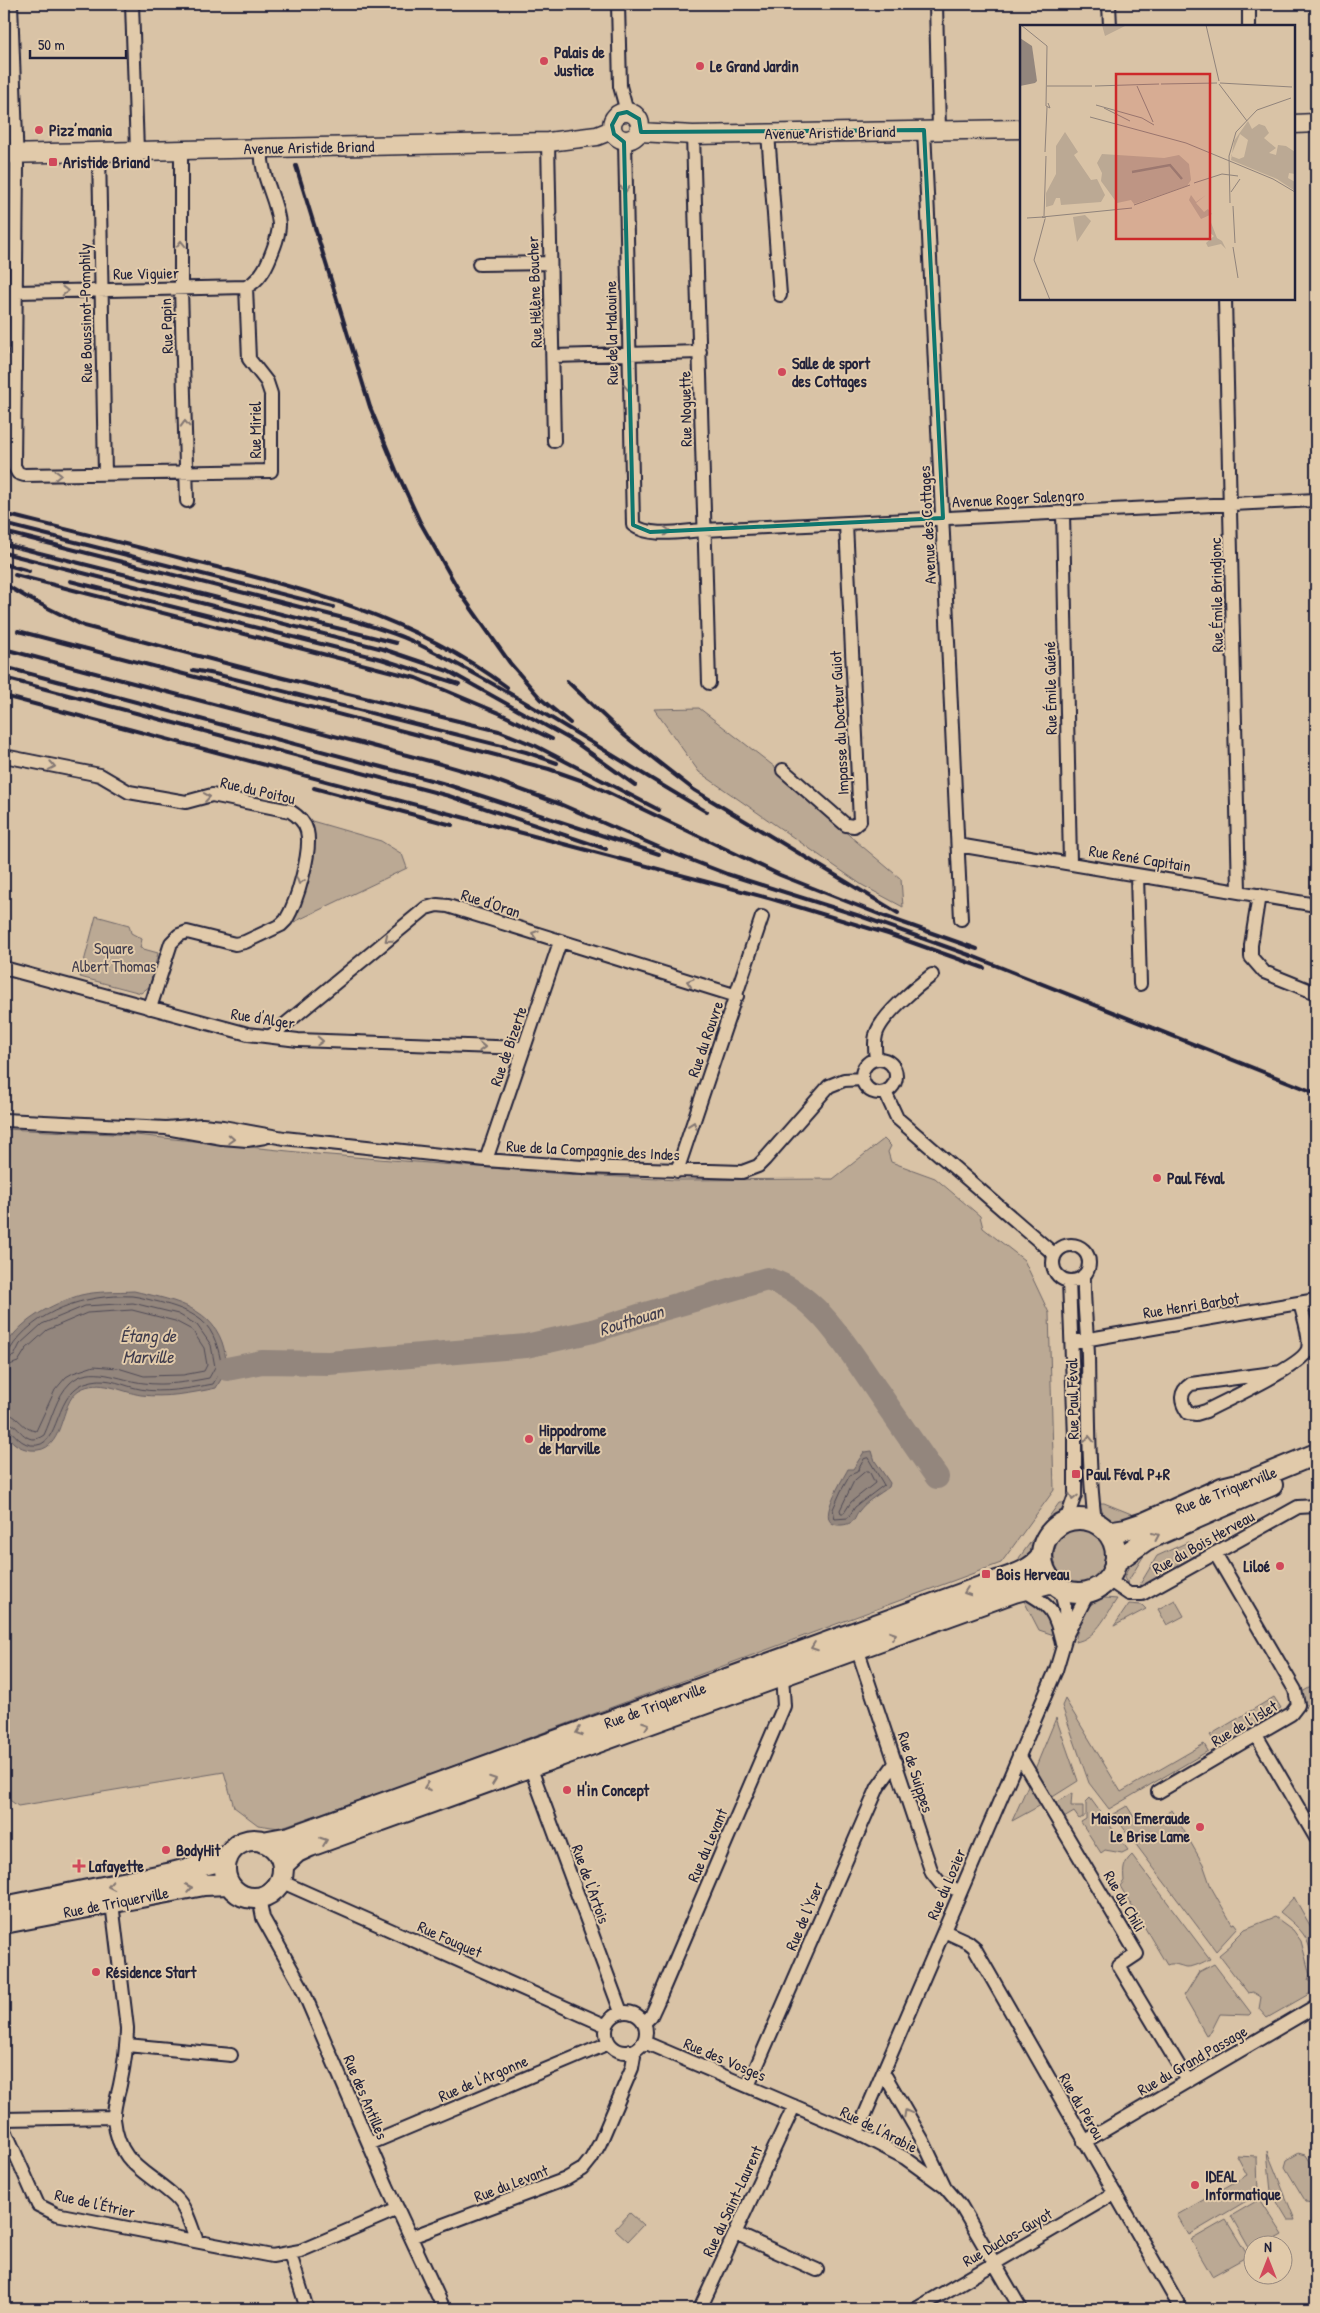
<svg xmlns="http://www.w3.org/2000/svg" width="1320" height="2313" viewBox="0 0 1320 2313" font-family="'Patrick Hand',sans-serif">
<rect width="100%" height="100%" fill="#d9c3a6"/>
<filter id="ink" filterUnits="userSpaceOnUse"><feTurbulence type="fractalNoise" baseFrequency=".02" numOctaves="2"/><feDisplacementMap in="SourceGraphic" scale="10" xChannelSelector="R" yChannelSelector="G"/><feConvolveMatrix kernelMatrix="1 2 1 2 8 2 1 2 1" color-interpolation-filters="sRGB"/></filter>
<g filter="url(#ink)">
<!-- green -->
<path fill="#bba994" stroke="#6e6668" d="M699,708L780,771L850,836L901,879L903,907L862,885L699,772L654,709Z
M305,819L381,841L402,854L407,868L292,923L315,842Z
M96,916L129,925L131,933L142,939L140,948L158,953L150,986L141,993L80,977Z
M4,1129L135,1135L317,1154L564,1174L677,1180L833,1179L884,1139L891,1146L888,1152L891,1162L935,1178L980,1216L983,1228L1024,1260L1049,1313L1054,1490L1001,1563L399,1786L279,1828L258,1825L234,1807L224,1772L18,1806L4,1796Z
M1059,1503H1064C1062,1515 1053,1519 1046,1528C1035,1542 1037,1551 1020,1562L1019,1558Z
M1098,1503H1104L1134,1515L1135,1518L1114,1521L1105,1515Z
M1054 1556a27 27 0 1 1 54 0a27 27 0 1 1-54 0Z
M1188,1542L1194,1557L1150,1583L1139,1586L1157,1556Z
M1146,1552L1127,1583L1124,1578L1130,1563Z
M1105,1598L1117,1599C1106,1615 1096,1639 1075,1642C1079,1623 1084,1602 1105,1598Z
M1023,1599C1041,1601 1052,1617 1054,1635L1039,1630Z
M1175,1600L1184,1616L1167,1625L1158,1609Z
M1129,1604L1142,1605L1146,1609L1114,1626Z
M1316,1684V1728L1312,1720L1314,1714L1309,1705H1306L1302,1692Z
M1274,1697L1281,1708L1217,1745L1210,1735Z
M1065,1699L1121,1792L1204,1744L1208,1751L1109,1809L1089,1783L1062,1706Z
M1056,1718L1078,1781L1051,1798L1035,1769Z
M1030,1781L1043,1804L1012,1821Z
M1072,1793L1071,1806H1083V1817L1079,1819L1074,1812L1064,1818L1055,1803Z
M1090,1798L1128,1850L1122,1853L1105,1850L1101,1853L1081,1822L1086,1819V1802Z
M1127,1806L1134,1817L1142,1812L1156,1819L1172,1810L1203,1864L1211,1887L1232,1924L1235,1923L1238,1927L1216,1951L1113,1814Z
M1132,1855L1210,1959C1203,1962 1195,1967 1187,1967C1179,1966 1174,1962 1167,1965L1120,1886L1124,1881C1123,1870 1123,1863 1132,1855Z
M1294,1897L1316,1936V1976C1307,1939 1312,1938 1280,1912Z
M1275,1917L1293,1930L1301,1941L1310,1975L1308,1980L1316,1982V1990L1267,2018L1259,2009L1261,1997L1253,1992L1248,1993L1219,1955L1231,1945L1232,1942L1245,1929Z
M1214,1964L1251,2013L1249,2015L1220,2014L1211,2032L1206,2035L1183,1995L1186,1993L1199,1972Z
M1267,2151L1295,2220H1288L1271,2192Z
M1299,2153L1306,2155L1316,2171V2200L1312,2203L1306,2202L1285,2167L1287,2160Z
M1237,2156L1257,2157L1258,2194L1189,2235L1177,2215L1247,2175Z
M1260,2199L1283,2235L1265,2245L1252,2246V2253L1231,2216Z
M630,2213L643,2225L628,2241L615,2229Z
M1226,2220L1248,2256L1212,2276L1191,2240Z"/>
<!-- water -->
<path fill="#93867d" stroke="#665e63" d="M134,1291C167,1299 209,1305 222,1342C225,1350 226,1360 227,1369L216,1388C193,1393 166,1398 141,1395C121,1392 100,1378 79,1390C58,1403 66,1454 31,1450C19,1449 9,1441 5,1431C2,1425 2,1358 4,1351C5,1347 8,1341 11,1338C26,1317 57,1302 81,1295C97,1291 117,1292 134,1291Z
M872,1451L875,1461L890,1483L889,1487C880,1494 866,1501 859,1511C855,1515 855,1521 850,1523C846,1525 838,1526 834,1524C817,1519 843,1479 848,1469H853L864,1452Z"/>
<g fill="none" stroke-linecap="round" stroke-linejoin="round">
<!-- shore -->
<path stroke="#4f4a55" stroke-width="1" d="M4,1353L9,1351C34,1310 86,1294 132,1296C141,1297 150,1300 159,1302C173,1306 188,1310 201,1320C215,1331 219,1351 222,1368L213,1384C192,1388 161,1394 140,1389C124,1386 109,1377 92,1381C51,1388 63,1450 31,1445C17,1443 12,1428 4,1427
M4,1359L14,1356L20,1344L42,1324L85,1306L133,1303L178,1314L197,1325L211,1345L215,1367L209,1378C188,1382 165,1386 144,1383C121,1381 90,1363 70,1383C56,1397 52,1418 44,1435C24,1449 20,1422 4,1421
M4,1367L18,1362L26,1349L47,1330L87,1313L132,1310L175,1321L192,1330L204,1348L207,1365L204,1371L183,1375L144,1376L118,1368L94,1366L73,1373L66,1377L55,1390L36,1431C22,1430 19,1414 4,1413
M868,1458L884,1485L855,1507L848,1518L835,1519L833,1509L841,1491L850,1475L857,1472L864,1459Z
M866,1471H869L875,1483L851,1502L844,1513H841L840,1510L854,1481Z"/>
<!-- river -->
<path stroke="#93867d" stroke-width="24" d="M227,1369L262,1362L329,1363L526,1346L593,1331L642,1315L767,1279C818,1294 849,1351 878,1392C898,1421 917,1449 937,1477"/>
<!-- minor casing -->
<g stroke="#22223b" stroke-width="16">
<path id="minor" d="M11,4L17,165L14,466L18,473L24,475L271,471V394L267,382L249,359L246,287C257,282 263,273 268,262C273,250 279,237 279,224C277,198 259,175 262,148
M132,4L137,151
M618,4L620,86L627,112
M936,4L939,130
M1109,4L1110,26
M1249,4V26
M924,130L961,919
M768,133L780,295
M693,135L709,683
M625,141L633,525C650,538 683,531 704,530L1316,500
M548,142L554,441
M181,150V289L187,501
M99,152L105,474
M479,264L550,263
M17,292L246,287
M1225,299L1239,891
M553,356L700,352
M1063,512L1070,863
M4,756L100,775L129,792L186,802L212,795L290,811C298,816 305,822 307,831C312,851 297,902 286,920L281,925L245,942L235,944L187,932L179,935L171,943L150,1008
M783,770L846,825L854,826L860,821L846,524
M958,845L1316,905
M1137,875L1140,984
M1259,895L1251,945V957L1264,972L1316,993
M4,968L248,1034L298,1040L524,1048
M271,1036L426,908L437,905L448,906L737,996
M862 1076a17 17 0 1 1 34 0a17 17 0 1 1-34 0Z
M876,1059C875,1051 874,1042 876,1035C880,1017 917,986 932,975
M885,1092L897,1118L1055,1255
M4,1120L166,1128L222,1138L247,1140L265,1137
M166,1128L202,1125L223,1127L284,1138L486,1160L583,1167L742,1172L758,1166L765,1159L829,1086L844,1080L862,1079
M486,1160L560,942
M677,1171L762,917
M1053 1263a18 18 0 1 1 36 0a18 18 0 1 1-36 0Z
M1084,1275C1083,1301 1087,1328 1088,1355C1089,1410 1088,1467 1095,1522
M1072,1342L1316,1300
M1281,1372L1191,1384C1179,1392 1180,1402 1188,1413L1196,1414L1206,1411C1224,1401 1303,1366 1308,1349C1311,1336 1303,1316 1300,1303
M1066,1521L1075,1495V1438L1069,1281
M1107,1579L1129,1594H1142L1298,1507L1316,1506
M1060,1588L1065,1608L1066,1633
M1022,1590C1050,1604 1056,1612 1062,1644
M857,1648L932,1873L940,1883L960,1891
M1256,1735L1316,1838
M1019,1755L1137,1954L1119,1966L1188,2081
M530,1766L621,2012
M1158,1792L1279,1721L1291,1714L1298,1705L1295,1690L1215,1553
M280,1881L607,2026
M259,1897L263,1918L301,1986L387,2186L444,2309
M112,1903L127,2028C127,2047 124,2066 120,2085C118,2095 113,2108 114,2119C119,2166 146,2170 175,2197C187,2208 191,2227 197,2241
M944,1931L968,1942L974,1947L1181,2309
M606 2032a20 20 0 1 1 40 0a20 20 0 1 1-40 0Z
M644,2023L651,2016L657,2003L784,1706L782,1676
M644,2042L857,2133L905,2158L945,2187L961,2206L1021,2309
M127,2045L231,2055
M882,2075L886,2077L923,2141L944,2185
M748,2086L878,1787L896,1762
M4,2119L114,2117
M4,2128L38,2205L56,2214L272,2256L300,2251L398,2209
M857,2133L1056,1670L1066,1636L1089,1591
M1084,2142L1316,2006
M369,2144L609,2043
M735,2233L817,2270
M411,2237L566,2179L583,2169L591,2159L600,2143L632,2068L634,2056L630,2051
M290,2254L307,2309
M700,2309L794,2106
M916,2309L1115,2193"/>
</g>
<!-- secondary casing -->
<g stroke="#22223b" stroke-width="21">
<path id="secondary" d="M612 126a14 14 0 1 1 28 0a14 14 0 1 1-28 0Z
M1294,124L1316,123
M640,132L693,135L1021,129
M4,154L548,142L597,136L612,130"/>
</g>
<!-- primary casing -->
<g stroke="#22223b" stroke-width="24">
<path id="primary" d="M1042 1556a37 37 0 1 1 74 0a37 37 0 1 1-74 0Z
M1107,1532L1126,1529L1144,1523L1222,1488L1250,1481L1316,1454
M1115,1562L1146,1540L1272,1485
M225 1869a29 29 0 1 1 58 0a29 29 0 1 1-58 0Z
M263,1842L290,1837L989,1584C1007,1577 1030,1573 1042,1556
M283,1865L297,1852L310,1846L1014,1592L1053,1582
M4,1907L172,1873L227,1859
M4,1923L204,1885L229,1884"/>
</g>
<!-- minor -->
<use href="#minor" stroke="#e1caaa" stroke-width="12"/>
<!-- secondary -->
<use href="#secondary" stroke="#e1caaa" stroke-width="18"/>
<!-- primary -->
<use href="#primary" stroke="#e1caaa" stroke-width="20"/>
<!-- rail -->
<path stroke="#22223b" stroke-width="4" d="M296,166L370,407L396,470L420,522L461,594L510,663L541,699L570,723
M4,514C65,529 127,544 188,560C300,587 414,617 507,687
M4,524L333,607
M4,532L355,621C373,627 394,633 412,641C514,691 609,755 707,812
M4,544L396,643
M4,553L383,649L448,671L575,742L635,785
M4,564L29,571
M15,575L416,678L499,713L552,739
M70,581L381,659L459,684
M4,584L28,598L84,626L271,675L499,731L536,746L659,810
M18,631L549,769L586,782L780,875L881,915L977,949
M4,649L437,763L489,778L560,804L665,850L727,874L863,917L972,956L1316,1093
M4,667L442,783L659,854
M193,670L215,674L526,752L557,763
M4,678L449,796L606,849
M567,681L625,736L694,790L898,913
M4,696L772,899L888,934L984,968
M314,788L452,825"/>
</g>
<!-- one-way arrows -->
<defs><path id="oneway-chevron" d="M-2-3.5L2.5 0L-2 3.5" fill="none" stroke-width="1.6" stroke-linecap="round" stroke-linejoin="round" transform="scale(1.25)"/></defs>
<g stroke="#827672">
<use href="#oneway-chevron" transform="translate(625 189) rotate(89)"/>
<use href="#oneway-chevron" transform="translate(181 244) rotate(-91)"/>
<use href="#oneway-chevron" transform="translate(65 291) rotate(-1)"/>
<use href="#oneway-chevron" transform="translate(628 387) rotate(88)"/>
<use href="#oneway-chevron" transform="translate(185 424) rotate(-92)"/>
<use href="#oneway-chevron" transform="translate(58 475) rotate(-1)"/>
<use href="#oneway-chevron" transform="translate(667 531) rotate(-2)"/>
<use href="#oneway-chevron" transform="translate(52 766) rotate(11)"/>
<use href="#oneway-chevron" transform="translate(207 797) rotate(-8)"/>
<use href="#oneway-chevron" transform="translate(300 881) rotate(108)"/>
<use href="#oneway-chevron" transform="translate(535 934) rotate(-162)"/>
<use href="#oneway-chevron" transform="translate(388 939) rotate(140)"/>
<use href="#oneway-chevron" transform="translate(690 982) rotate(-163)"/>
<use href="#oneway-chevron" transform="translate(320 1041) rotate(2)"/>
<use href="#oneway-chevron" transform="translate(482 1047) rotate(2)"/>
<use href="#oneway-chevron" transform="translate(693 1125) rotate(-71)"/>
<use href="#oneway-chevron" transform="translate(231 1139) rotate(3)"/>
<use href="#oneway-chevron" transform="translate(1089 1439) rotate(-91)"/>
<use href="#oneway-chevron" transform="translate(1073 1497) rotate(103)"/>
<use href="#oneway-chevron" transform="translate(1156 1536) rotate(-24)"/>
<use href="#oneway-chevron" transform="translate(967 1592) rotate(160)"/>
<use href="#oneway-chevron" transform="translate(893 1635) rotate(-20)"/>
<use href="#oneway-chevron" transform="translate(814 1647) rotate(160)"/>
<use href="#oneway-chevron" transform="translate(646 1725) rotate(-20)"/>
<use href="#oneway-chevron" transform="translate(579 1732) rotate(160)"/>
<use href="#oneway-chevron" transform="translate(493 1780) rotate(-20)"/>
<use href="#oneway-chevron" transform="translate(427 1787) rotate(160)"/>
<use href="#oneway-chevron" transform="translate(324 1841) rotate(-20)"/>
<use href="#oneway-chevron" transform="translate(111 1886) rotate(169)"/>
<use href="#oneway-chevron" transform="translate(189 1888) rotate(-10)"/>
<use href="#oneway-chevron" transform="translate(907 2113) rotate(-119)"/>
</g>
</g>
<!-- marked area -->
<path fill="none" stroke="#0f766e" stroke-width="4" stroke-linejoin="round" d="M627,112L639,119L641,132L924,130L943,518L650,532L633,525L624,142L614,134L612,125L618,114Z"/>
<!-- markers -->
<g fill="#d1495b" stroke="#e1caaa" stroke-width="2">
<circle cx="544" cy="61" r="5"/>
<circle cx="700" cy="66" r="5"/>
<circle cx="39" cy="130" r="5"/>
<rect x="48" y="157" width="10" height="10" rx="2.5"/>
<circle cx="782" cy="372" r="5"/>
<circle cx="1157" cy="1178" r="5"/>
<circle cx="529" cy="1439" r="5"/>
<rect x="1071" y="1469" width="10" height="10" rx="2.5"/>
<circle cx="1280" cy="1566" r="5"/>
<rect x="981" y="1569" width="10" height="10" rx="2.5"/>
<circle cx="567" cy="1790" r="5"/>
<circle cx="1200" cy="1827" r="5"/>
<circle cx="166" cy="1850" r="5"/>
<path d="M76.5 1858.5h5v5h5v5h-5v5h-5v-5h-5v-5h5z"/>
<circle cx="96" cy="1972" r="5"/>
<circle cx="1195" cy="2185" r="5"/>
</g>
<g text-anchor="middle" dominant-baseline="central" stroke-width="4" stroke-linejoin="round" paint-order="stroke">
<!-- poi labels -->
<g font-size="16" font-weight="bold" fill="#22223b" stroke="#e1caaa" text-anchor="start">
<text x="554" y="52">Palais de<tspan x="554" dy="18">Justice</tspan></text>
<text x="710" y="66">Le Grand Jardin</text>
<text x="49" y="130">Pizz’mania</text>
<text x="63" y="162">Aristide Briand</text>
<text x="792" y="363">Salle de sport<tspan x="792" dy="18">des Cottages</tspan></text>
<text x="1167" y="1178">Paul Féval</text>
<text x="539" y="1430">Hippodrome<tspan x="539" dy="18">de Marville</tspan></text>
<text x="1086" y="1474">Paul Féval P+R</text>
<text x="1270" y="1566" text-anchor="end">Liloé</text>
<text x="996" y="1574">Bois Herveau</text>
<text x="577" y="1790">H'in Concept</text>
<text x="1190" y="1818" text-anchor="end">Maison Emeraude<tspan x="1190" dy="18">Le Brise Lame</tspan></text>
<text x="176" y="1850">BodyHit</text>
<text x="89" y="1866">Lafayette</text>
<text x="106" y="1972">Résidence Start</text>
<text x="1205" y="2176">IDEAL<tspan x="1205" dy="18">Informatique</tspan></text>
</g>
<!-- street labels -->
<g font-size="16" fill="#22223b" stroke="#e1caaa">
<text transform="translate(830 132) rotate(-1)">Avenue Aristide Briand</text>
<text transform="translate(309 147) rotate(-1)">Avenue Aristide Briand</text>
<text transform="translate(146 273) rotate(-1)">Rue Viguier</text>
<text transform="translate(534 292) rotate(-92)">Rue Hélène Boucher</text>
<text transform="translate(85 313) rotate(-91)">Rue Boussinot-Pomphily</text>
<text transform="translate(166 326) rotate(-92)">Rue Papin</text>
<text transform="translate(611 333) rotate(-91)">Rue de la Malouine</text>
<text transform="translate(685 409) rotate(-91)">Rue Noguette</text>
<text transform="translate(255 430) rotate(-90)">Rue Miriel</text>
<text transform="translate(1018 498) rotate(-3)">Avenue Roger Salengro</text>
<text transform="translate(927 525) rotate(-93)">Avenue des Cottages</text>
<text transform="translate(1216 595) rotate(-91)">Rue Émile Brindjonc</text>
<text transform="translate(1050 688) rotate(-91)">Rue Émile Guéné</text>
<text transform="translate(839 723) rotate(-93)">Impasse du Docteur Guiot</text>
<text transform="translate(258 790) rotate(13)">Rue du Poitou</text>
<text transform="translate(1140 858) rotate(9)">Rue René Capitain</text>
<text transform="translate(491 903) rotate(18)">Rue d'Oran</text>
<text transform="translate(263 1018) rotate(9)">Rue d'Alger</text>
<text transform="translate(705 1039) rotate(-71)">Rue du Rouvre</text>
<text transform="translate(508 1046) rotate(-71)">Rue de Bizerte</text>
<text transform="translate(593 1150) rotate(3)">Rue de la Compagnie des Indes</text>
<text transform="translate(1191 1305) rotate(-9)">Rue Henri Barbot</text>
<text transform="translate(1072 1399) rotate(-91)">Rue Paul Féval</text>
<text transform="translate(1226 1490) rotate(-21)">Rue de Triquerville</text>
<text transform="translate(1203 1542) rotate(-29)">Rue du Bois Herveau</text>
<text transform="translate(655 1705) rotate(-20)">Rue de Triquerville</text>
<text transform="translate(1244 1723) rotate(-31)">Rue de l’Islet</text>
<text transform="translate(916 1772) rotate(72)">Rue de Suippes</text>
<text transform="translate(707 1845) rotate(-67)">Rue du Levant</text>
<text transform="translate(591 1884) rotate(70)">Rue de l'Artois</text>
<text transform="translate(946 1884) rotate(-67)">Rue du Lozier</text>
<text transform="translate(1125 1901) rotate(60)">Rue du Chili</text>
<text transform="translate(116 1902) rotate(-11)">Rue de Triquerville</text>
<text transform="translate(804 1916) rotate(-67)">Rue de l'Yser</text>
<text transform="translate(450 1939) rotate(24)">Rue Fouquet</text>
<text transform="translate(725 2059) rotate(23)">Rue des Vosges</text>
<text transform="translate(1192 2060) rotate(-30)">Rue du Grand Passage</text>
<text transform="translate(483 2078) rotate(-23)">Rue de l'Argonne</text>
<text transform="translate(366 2097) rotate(67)">Rue des Antilles</text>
<text transform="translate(1082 2106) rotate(60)">Rue du Pérou</text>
<text transform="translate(879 2129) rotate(27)">Rue de l'Arabie</text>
<text transform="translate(511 2183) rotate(-21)">Rue du Levant</text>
<text transform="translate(732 2201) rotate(-65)">Rue du Saint-Laurent</text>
<text transform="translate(95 2203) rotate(13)">Rue de l'Étrier</text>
<text transform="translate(1007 2237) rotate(-30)">Rue Duclos-Guyot</text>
</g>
<!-- park labels -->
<g font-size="16" fill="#413d4d" stroke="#e1caaa">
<text x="114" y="948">Square<tspan x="114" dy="18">Albert Thomas</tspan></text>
</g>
<!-- water labels -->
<g font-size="18" font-style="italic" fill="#3e3b4c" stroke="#e1caaa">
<text transform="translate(631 1320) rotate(-17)">Routhouan</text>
<text x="148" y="1335">Étang de<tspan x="148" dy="21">Marville</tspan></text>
</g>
</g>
<!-- overview -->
<g transform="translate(1020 25)">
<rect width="275" height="275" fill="#d9c3a6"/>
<path d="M82,0H107L85,11ZM228,96L232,104L239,99L245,101L249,108L244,113L256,123L249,128L256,130L258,120L266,121L275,127V149L269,148L268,153L275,157V166L257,154L211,135L214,116ZM220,109L228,115L224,132L219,134L211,131ZM45,107L58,127L54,130L71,155L77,154L85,170L81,177L41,180L40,173H36L33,180L26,182V168L36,149V121ZM82,129L144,133L159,130L169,139L171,155L167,161L114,179L111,175L97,178L81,156L82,148L77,138ZM171,170L176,177L186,170L176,178L184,187L188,184L192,189L181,194L169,175ZM65,190L71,196L57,217L53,192ZM190,195L197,213L202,216L206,224L201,219L188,222L186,218L194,211L190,208Z" fill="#bba994" fill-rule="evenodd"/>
<path d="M0,13L12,21L17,56L15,58L0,61Z" fill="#93867d"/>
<path fill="none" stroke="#93867d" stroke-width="2.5" d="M112,147L150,140L162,154"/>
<path fill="none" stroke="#90837b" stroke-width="1" d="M1,0L27,21L26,81L30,83L28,78M186,0L199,56M200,58L272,62M141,59L197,58M199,59L227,96M27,61H72M75,61L139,59M117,61L133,97M76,80L122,93L134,100M84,83L110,96M70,92L166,118L253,154L275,167M25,127L27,82M174,158L202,149L218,151M211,167L220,154M210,178L209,131L216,107L237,85L271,73M114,180L170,160M213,181L215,218M24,191L26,131M7,193L23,192M26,193L22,192L112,183M25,194L14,235L30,275M213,222L218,253"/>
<path fill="#cd2829" fill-opacity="0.15" stroke="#cd2829" stroke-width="2.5" d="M96,49H190V214H96Z"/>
<rect width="275" height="275" fill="none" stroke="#22223b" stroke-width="2.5"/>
</g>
<!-- margin -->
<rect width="1320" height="2313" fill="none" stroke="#e1caaa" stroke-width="20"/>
<rect x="10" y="10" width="1300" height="2293" fill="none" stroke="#22223b" stroke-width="2" filter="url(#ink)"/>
<!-- north arrow -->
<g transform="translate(1268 2260)"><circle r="24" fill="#e1caaa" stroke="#95877e"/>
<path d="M0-4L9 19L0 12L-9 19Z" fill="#d1495b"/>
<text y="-8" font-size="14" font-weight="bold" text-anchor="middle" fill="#22223b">N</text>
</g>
<!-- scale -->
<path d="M30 50v8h96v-8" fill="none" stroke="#22223b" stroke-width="2.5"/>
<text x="38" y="50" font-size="15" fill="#22223b" stroke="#e1caaa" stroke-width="4" paint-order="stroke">50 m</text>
</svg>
